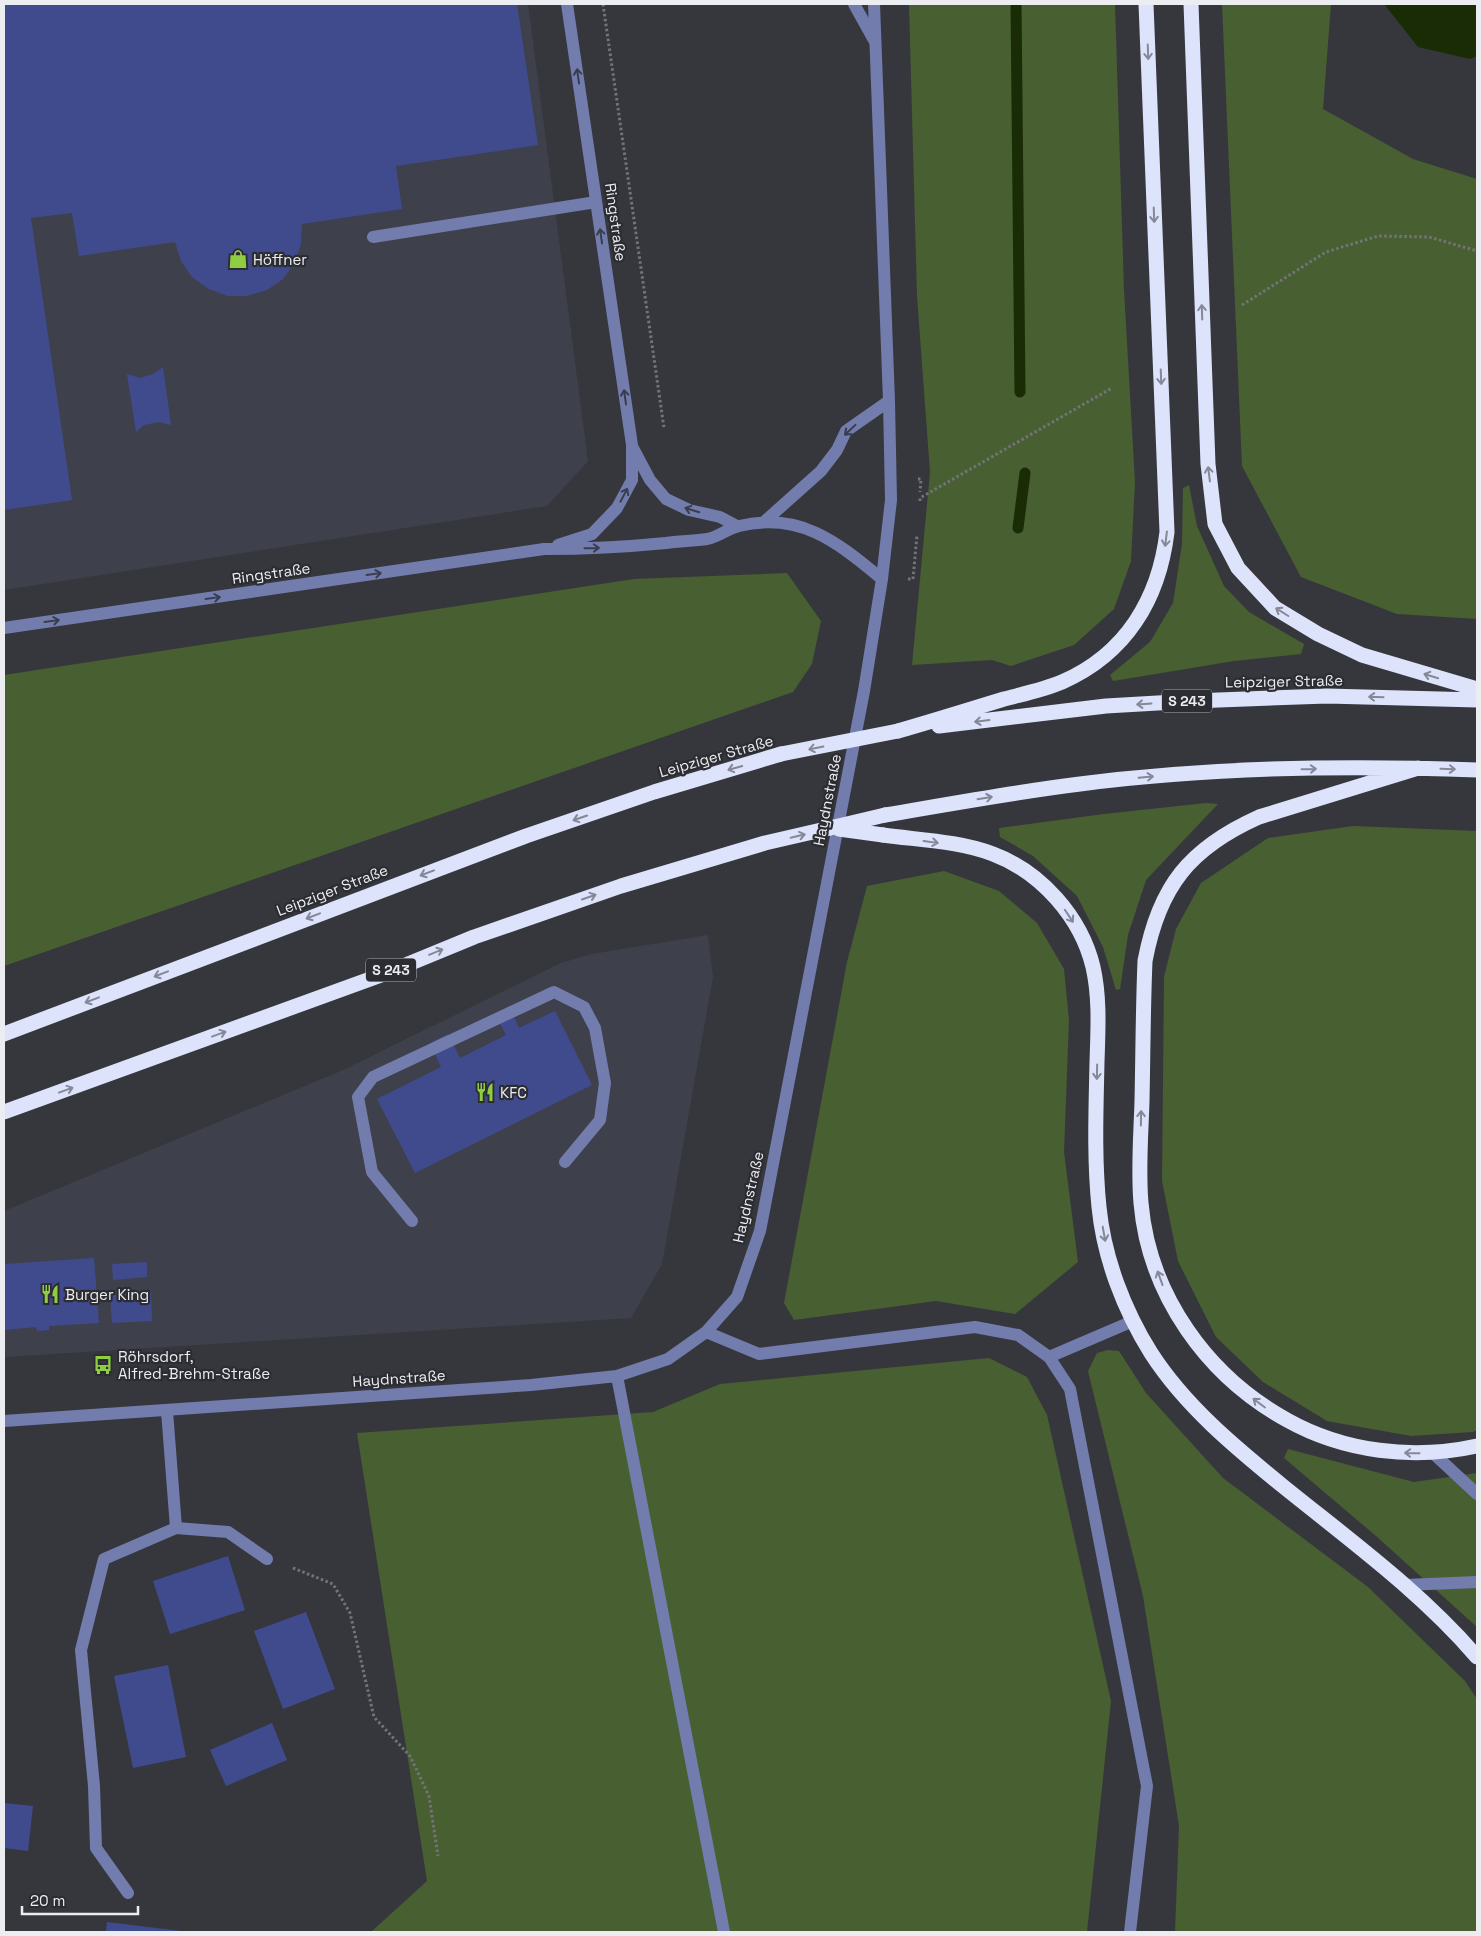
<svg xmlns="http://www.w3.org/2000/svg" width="1481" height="1936" viewBox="0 0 1481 1936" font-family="'Space Grotesk',sans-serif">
<rect width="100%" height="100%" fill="#36373d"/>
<!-- built -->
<path fill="#3e414c" d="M4,4H528L588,461L547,506L4,590Z
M708,935L713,977L662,1264L631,1318L4,1357V1211L341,1071L561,963L592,954Z"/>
<!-- green -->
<path fill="#485f32" d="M909,4H1115L1124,290L1135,482L1131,561L1114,609L1074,645L1011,666L992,660L912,665L930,472L917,296Z
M1222,4H1331L1323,109L1413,159L1477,179V619L1397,614L1301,577L1242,466Z
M1189,485L1197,526L1224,586L1249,612L1304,644L1301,654L1234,661L1113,681L1110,675L1150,642L1173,603L1182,544L1183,488Z
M787,573L821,621L812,664L793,692L4,966V675L634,579Z
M1206,803L1218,804L1146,880L1128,935L1120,989L1116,990L1103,947L1077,896L1033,856L1000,837L999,828L1104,814Z
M1353,826L1477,831V1430L1473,1432L1411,1436L1327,1421L1263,1382L1216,1337L1178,1261L1162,1181L1164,977L1176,929L1201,883L1268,838Z
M944,871L999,891L1037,923L1064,969L1069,1020L1064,1152L1078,1262L1015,1314L936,1301L794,1320L784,1303L847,962L867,886Z
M1108,1350L1119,1351L1146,1393L1223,1478L1368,1587L1465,1681L1477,1699V1932H1175L1179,1826L1143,1596L1088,1371L1097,1353Z
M989,1358L1027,1377L1047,1415L1111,1701L1087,1932H371L427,1881L357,1433L653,1412L720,1384Z
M1288,1449L1414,1482L1477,1473V1627L1376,1536L1284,1458Z"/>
<!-- water -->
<path fill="#1a2c05" d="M1384,4H1477V56L1470,59L1418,47Z"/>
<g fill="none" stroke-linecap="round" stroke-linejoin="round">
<!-- stream -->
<path stroke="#1a2c05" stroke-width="11" d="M1016,4L1020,392
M1018,528L1025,473"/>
</g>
<!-- building -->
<path fill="#404b8d" d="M4,4H517L538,145L396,166L402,209L302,224L301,244L295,262L283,279L267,290L247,296H228L209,289L192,277L181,261L175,242L79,256L72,213L31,218L72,500L4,510Z
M163,367L171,425L159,422L144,425L136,432L127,374L140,378L153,374Z
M555,1011L592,1085L415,1173L377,1099L441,1067L430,1043L448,1034L460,1058L506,1035L499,1022L513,1015L519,1028Z
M94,1258L99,1323L49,1326V1330L37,1331L36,1327L4,1330V1264Z
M147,1262V1277L113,1280L112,1264Z
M151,1292L152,1321L112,1323L110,1295Z
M228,1556L245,1610L170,1634L153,1581Z
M306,1612L335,1689L283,1709L254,1631Z
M168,1665L186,1757L133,1768L114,1676Z
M272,1723L287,1760L226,1786L210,1750Z
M4,1803L33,1806L28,1851L4,1848Z
M107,1922L181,1931V1932H106Z"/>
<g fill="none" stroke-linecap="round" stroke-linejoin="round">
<!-- path -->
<path stroke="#73747a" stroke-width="3" stroke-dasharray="2.5 2.5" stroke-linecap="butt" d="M603,4L664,428
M1242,305L1326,252L1378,236L1429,237L1477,251
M918,479H921L920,492
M920,501V498L1112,388
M908,579H913L917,535
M293,1568L333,1584L350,1613L374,1717L410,1756L429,1796L438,1856"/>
<!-- minor -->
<path stroke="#727dae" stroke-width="12" d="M854,4L874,40
M373,237L596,202
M633,448L650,480L666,499L689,510L720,517L737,526
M764,522L821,471L837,450L846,431L889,401
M558,545L592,534L617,508L632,480V445L567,4
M4,628L544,549C585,549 625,547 666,543C679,541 694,541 707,539C719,537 728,528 739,526C801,511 838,543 882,579
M412,1221L372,1172L358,1097L373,1077L554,992L584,1007L595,1028L605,1083L600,1120L565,1162
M706,1332L759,1354L975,1327L1018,1335L1049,1357L1070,1389L1147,1786L1130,1932
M1049,1357L1133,1321
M617,1376L724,1932
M4,1421L531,1385L617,1376L668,1359L706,1332L737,1297L760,1231L864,691L882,579L891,500L889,401L874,4
M1433,1453L1477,1494
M176,1528L228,1532L267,1559
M1405,1585L1477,1582
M128,1893L96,1848L94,1786L81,1650L104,1559L176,1528L167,1411"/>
<!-- highway -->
<path stroke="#dce3fb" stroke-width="15" d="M1191,4L1208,464L1215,524L1238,568L1275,608L1318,634L1362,655L1477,689
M939,726L1106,706L1192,701L1327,696L1477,700
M898,731C933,721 968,710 1004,699C1023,694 1043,690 1062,682C1126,654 1159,599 1167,532L1146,4
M1418,768L1259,817C1190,848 1159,886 1145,961C1143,1008 1143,1054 1142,1101C1141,1135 1138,1169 1141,1203C1149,1295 1207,1376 1287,1420C1344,1452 1413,1460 1477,1446
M885,815C950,804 1015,792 1080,784C1211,767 1345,765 1477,770
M883,835C919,840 959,841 993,854C1041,872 1081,917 1093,967C1100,998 1098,1030 1097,1062C1096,1110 1094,1158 1099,1207C1104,1258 1124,1310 1151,1353C1185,1406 1236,1448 1284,1487C1351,1541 1421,1592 1477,1657
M4,1034L526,836L654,792L781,754
M4,1112L384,974L474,937L621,886L765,843L830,828"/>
<!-- highway-bridge -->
<path stroke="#dce3fb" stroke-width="15" d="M781,754L898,731
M830,828L885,815
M839,829L883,835"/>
</g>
<!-- one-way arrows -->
<defs><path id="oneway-shaft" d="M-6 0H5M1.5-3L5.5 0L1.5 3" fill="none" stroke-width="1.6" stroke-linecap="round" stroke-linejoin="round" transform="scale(1.25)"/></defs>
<g stroke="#848897">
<use href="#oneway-shaft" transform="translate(1148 52) rotate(88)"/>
<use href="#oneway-shaft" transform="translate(1154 215) rotate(88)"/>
<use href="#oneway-shaft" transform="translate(1202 312) rotate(-92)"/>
<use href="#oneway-shaft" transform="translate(1161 377) rotate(88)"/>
<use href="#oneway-shaft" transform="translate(1209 474) rotate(-97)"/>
<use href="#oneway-shaft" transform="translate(1166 539) rotate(97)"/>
<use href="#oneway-shaft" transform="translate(1282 612) rotate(-148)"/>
<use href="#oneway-shaft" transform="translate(1431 676) rotate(-163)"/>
<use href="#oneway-shaft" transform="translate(1376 697) rotate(-178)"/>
<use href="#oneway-shaft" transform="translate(1144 704) rotate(176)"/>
<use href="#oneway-shaft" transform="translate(982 721) rotate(173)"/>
<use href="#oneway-shaft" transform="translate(816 748) rotate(169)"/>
<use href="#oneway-shaft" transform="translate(735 768) rotate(164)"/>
<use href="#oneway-shaft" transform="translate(1309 769) rotate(-1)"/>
<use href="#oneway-shaft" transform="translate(1448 769) rotate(2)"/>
<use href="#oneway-shaft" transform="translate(1146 777) rotate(-5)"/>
<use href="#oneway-shaft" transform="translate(985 798) rotate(-9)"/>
<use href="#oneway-shaft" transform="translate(580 818) rotate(161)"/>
<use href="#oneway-shaft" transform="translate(798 836) rotate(-13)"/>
<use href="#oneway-shaft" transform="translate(931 842) rotate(8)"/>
<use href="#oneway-shaft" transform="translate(427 873) rotate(159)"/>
<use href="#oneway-shaft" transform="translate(589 897) rotate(-19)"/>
<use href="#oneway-shaft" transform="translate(313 916) rotate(159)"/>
<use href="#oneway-shaft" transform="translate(1069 916) rotate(56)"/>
<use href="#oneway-shaft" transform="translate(436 952) rotate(-22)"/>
<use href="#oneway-shaft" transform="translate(161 974) rotate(159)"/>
<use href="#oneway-shaft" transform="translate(92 1000) rotate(159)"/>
<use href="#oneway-shaft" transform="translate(219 1034) rotate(-20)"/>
<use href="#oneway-shaft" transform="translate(1097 1072) rotate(91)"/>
<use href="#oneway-shaft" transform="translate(66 1090) rotate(-20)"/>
<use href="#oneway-shaft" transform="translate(1141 1118) rotate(-89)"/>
<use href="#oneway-shaft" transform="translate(1104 1234) rotate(80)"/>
<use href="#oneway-shaft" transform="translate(1160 1278) rotate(-110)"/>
<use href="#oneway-shaft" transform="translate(1259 1403) rotate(-143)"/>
<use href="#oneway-shaft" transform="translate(1412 1453) rotate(-179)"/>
</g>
<g stroke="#3a3d4c">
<use href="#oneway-shaft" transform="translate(578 76) rotate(-98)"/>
<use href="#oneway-shaft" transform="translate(601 236) rotate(-98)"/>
<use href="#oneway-shaft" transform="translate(625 397) rotate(-98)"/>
<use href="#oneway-shaft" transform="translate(850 430) rotate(137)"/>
<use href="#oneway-shaft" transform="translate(624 495) rotate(-62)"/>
<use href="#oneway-shaft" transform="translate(692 510) rotate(-163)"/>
<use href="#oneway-shaft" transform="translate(592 548) rotate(-1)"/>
<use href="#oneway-shaft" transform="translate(374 574) rotate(-8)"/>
<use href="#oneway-shaft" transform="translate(213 598) rotate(-8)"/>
<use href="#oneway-shaft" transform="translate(52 621) rotate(-8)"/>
</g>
<!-- icons -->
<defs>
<g id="shop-bare" transform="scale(1.5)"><path d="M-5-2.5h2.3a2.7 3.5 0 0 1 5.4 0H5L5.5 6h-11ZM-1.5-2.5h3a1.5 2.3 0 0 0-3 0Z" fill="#8fcd42" stroke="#2c2d33" stroke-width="2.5" paint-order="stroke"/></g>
<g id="restaurant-bare" transform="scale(1.5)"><path d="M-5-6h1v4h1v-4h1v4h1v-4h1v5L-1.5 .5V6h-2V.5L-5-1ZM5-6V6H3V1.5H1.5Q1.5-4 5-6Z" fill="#8fcd42" stroke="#2c2d33" stroke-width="2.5" paint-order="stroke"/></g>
<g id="bus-bare" transform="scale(1.5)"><path d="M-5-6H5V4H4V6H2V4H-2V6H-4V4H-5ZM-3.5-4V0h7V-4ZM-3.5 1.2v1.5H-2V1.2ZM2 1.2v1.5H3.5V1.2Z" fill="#8fcd42" stroke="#2c2d33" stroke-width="2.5" paint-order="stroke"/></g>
</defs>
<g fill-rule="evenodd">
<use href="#shop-bare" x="238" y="259"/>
<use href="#restaurant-bare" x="485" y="1092"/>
<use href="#restaurant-bare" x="50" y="1294"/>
<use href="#bus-bare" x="103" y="1365"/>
</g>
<g text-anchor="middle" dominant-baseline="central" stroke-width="4.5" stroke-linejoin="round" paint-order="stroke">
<!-- shield labels -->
<g fill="#2c2d33" stroke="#b2b3b8" stroke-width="1">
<rect x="1162" y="689.5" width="50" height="23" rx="4"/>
<rect x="366" y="958.5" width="50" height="23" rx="4"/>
</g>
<g font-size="14" font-weight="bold" fill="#ecedf1">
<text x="1187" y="701">S 243</text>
<text x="391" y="970">S 243</text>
</g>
<!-- street labels -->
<g font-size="15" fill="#ecedf1" stroke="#2c2d33">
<text transform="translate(616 222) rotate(82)">Ringstraße</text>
<text transform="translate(271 573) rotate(-8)">Ringstraße</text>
<text transform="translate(1284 681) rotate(-1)">Leipziger Straße</text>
<text transform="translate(716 756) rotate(-16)">Leipziger Straße</text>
<text transform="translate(827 800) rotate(-79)">Haydnstraße</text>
<text transform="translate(332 890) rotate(-21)">Leipziger Straße</text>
<text transform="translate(748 1197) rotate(-77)">Haydnstraße</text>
<text transform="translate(399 1378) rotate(-4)">Haydnstraße</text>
</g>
<!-- poi labels -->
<g font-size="15" fill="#ecedf1" stroke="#2c2d33" text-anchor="start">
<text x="253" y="259">Höffner</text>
<text x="500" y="1092">KFC</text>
<text x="65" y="1294">Burger King</text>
<text x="118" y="1356">Röhrsdorf,<tspan x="118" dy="17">Alfred-Brehm-Straße</tspan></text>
</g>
</g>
<!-- border -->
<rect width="1481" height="1936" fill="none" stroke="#ecedf1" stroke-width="10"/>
<!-- scale -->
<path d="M22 1906v8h116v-8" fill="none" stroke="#ecedf1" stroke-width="2.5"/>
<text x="30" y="1906" font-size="15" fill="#ecedf1" stroke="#2c2d33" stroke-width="4" paint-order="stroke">20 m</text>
</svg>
